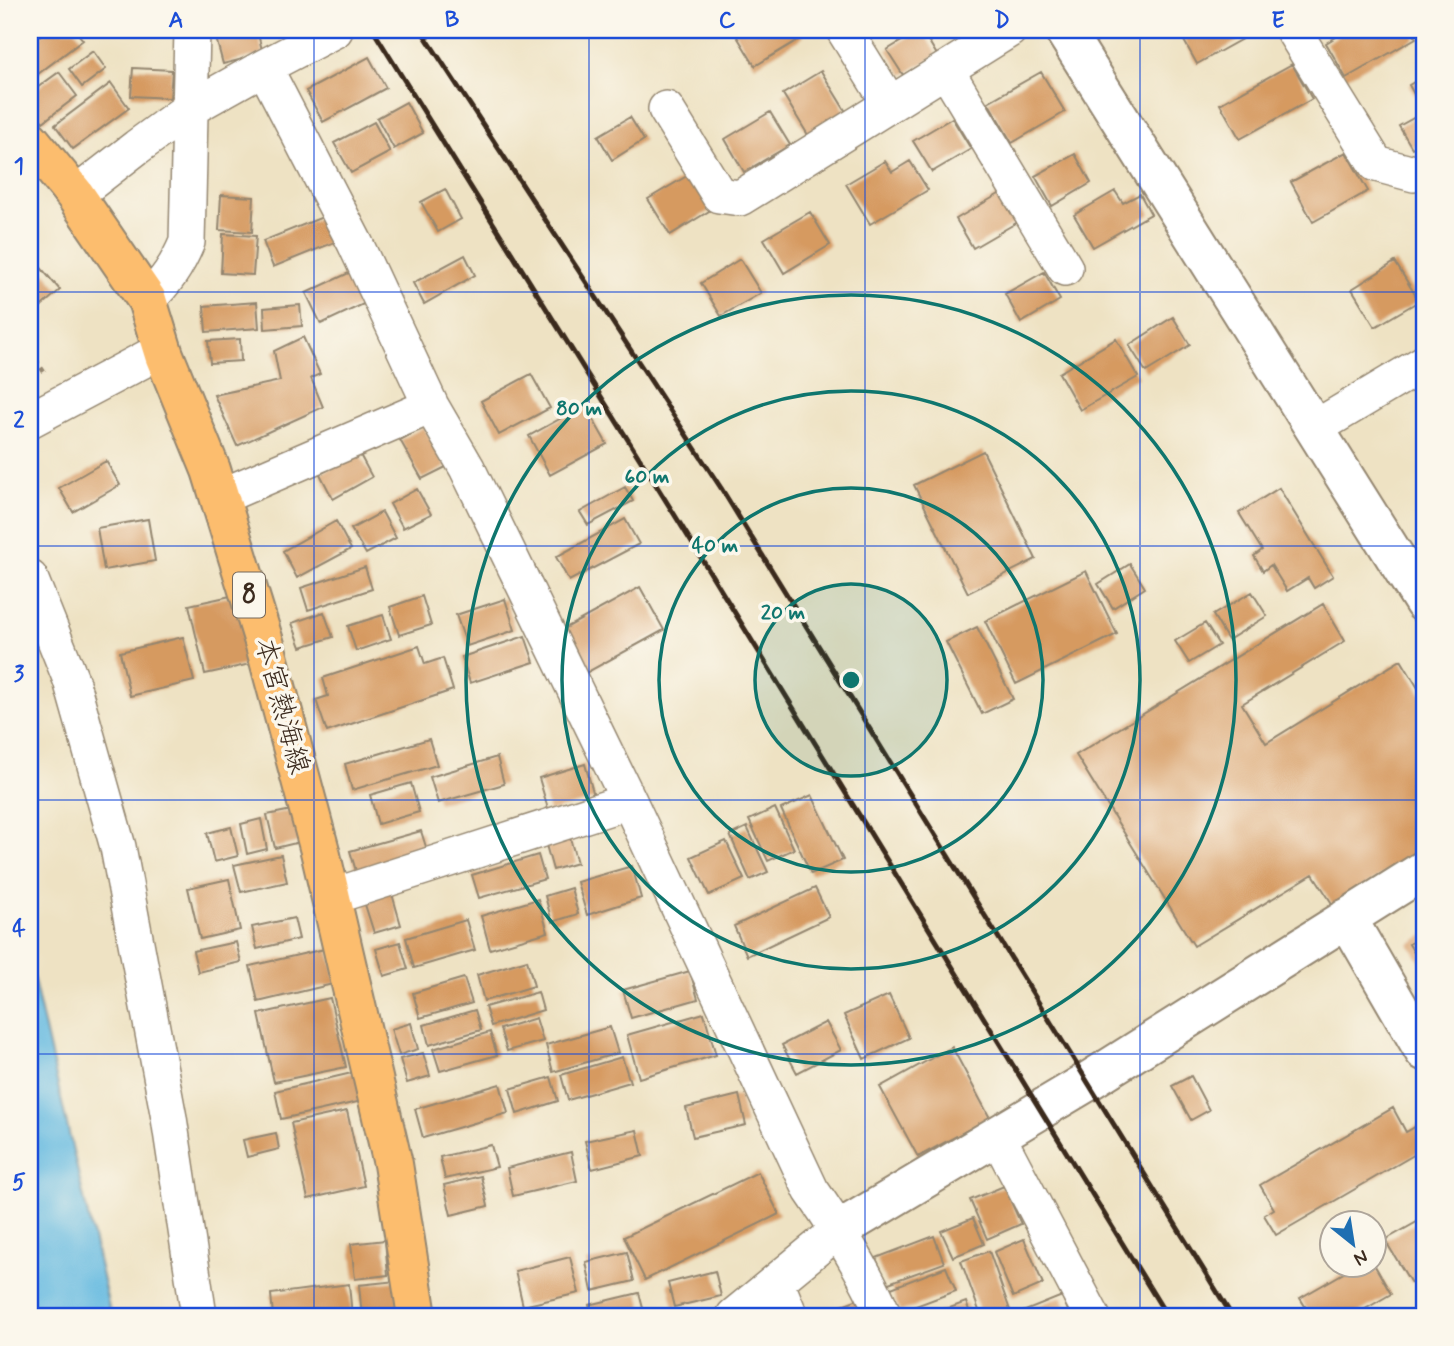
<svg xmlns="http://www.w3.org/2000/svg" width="1454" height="1346" viewBox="0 0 1454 1346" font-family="Mynerve,'Klee One',sans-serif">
<rect width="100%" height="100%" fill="#fbf7ec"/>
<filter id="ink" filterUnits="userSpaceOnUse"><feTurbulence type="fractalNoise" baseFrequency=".0143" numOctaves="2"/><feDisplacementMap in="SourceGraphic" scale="14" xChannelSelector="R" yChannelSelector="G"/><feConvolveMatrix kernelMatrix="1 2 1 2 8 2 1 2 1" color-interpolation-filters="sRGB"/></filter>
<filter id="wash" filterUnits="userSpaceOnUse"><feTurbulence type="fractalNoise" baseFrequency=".00686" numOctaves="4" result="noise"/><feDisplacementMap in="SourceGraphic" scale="28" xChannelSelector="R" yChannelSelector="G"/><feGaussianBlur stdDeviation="1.57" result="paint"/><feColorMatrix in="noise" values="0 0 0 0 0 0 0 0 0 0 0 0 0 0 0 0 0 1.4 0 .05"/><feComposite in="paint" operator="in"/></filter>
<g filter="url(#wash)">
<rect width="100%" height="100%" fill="#eee2c3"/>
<!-- water -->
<path fill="#64b9e0" stroke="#50727f" stroke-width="2" d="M30,964L111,1316H30Z"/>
<g id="blocks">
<!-- building -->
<path fill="#d69a61" d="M48,30H75L83,40L30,80V43Z
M232,30H257L263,54L223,64L215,34Z
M733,30H799L803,37L755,66Z
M920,30H922L937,55L903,75L887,50Z
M1178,30H1258L1197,64Z
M1348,30H1411L1416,38L1346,78L1326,43Z
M93,51L106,69L82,87L69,69Z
M369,57L386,88L323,122L306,91Z
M1292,64L1312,99L1240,139L1220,104Z
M133,68L172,70L170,98L131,96Z
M821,71L846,112L808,135L783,94Z
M59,72L77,96L43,122L30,104V93Z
M1041,72L1065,112L1012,143L988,102Z
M1424,76V141L1412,148L1399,126L1424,112L1409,85Z
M111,83L129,108L73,149L55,125Z
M406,102L423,133L394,149L377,118Z
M770,112L790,145L744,172L725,139Z
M630,117L644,140L612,160L598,136Z
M952,118L971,149L932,172L913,141Z
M374,122L390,152L351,173L334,143Z
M1346,152L1368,191L1313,222L1291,182Z
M1075,154L1091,183L1052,206L1035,176Z
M885,161L892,172L910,161L928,190L870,224L846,184Z
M692,173L714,208L670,235L648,199Z
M445,189L461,219L438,232L421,202Z
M1006,190L1023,219L973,248L956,219Z
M1115,191L1123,203L1140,194L1151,214L1093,247L1074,215Z
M221,195L254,197L252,232L219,230Z
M810,212L830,245L784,273L764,239Z
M325,216L335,242L273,267L263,241Z
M223,234L256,236L253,275L221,273Z
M30,255L60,290L30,316Z
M465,255L475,275L424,304L413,283Z
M740,259L761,293L721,316L701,283Z
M1395,262L1419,301L1375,327L1352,289Z
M355,270L370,301L321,324L306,293Z
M1044,272L1060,300L1021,323L1005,294Z
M257,302L259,328L206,332L204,306Z
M300,305L302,326L265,329L264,308Z
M1173,317L1190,345L1146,372L1129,345Z
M303,337L320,374L311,378L323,407L237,446L214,395L280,381L274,351Z
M240,339L241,361L210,363L208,341Z
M1116,339L1138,377L1080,410L1059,373Z
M531,374L550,408L499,435L481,401Z
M585,405L607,444L550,475L529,436Z
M424,427L446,467L422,479L400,440Z
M983,451L1036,559L968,593L914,485Z
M359,453L372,477L333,499L320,474Z
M106,461L120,485L73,512L59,488Z
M625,487L633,501L588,525L580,512Z
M1279,488L1333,576L1314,588L1308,578L1287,591L1271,565L1263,571L1254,556L1262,550L1239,513Z
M417,489L431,514L403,528L390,504Z
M382,512L396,538L366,554L351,529Z
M148,519L155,561L104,570L97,528Z
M625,519L639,544L569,581L556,557Z
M336,521L351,549L297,578L283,551Z
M1130,564L1145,588L1113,608L1098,584Z
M365,567L372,589L308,610L301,588Z
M1086,571L1117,634L1016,684L985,621Z
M640,587L664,630L586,673L562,630Z
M1252,592L1267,616L1228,640L1213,615Z
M240,594L255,663L205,674L189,605Z
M422,596L431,625L399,635L390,607Z
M505,599L515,630L467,646L456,615Z
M1323,604L1345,641L1242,704L1266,743L1401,660L1424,698V849L1333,905L1313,874L1194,946L1076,755Z
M324,612L333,637L301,647L292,623Z
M383,615L391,639L356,651L348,626Z
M1205,623L1219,645L1189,663L1175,641Z
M977,627L1013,699L982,714L946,642Z
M525,636L534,662L470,683L462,657Z
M183,637L194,681L130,696L120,652Z
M419,646L425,664L443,658L453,690L327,732L316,700L328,696L323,678Z
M429,739L437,765L352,790L345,764Z
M497,757L504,784L438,803L430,777Z
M585,764L595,799L549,812L539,778Z
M411,783L419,812L378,824L370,795Z
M812,795L843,860L811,874L781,809Z
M775,808L794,849L768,861L749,820Z
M292,810L300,842L275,848L267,815Z
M261,819L267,849L247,854L241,824Z
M231,827L238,856L214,862L207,833Z
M747,827L768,872L750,880L730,835Z
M421,831L427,850L356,871L350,851Z
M570,838L577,863L553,870L546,845Z
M726,841L744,879L709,895L691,857Z
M281,855L287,882L241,892L234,865Z
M538,855L545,879L479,898L472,875Z
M632,866L641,898L587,915L577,882Z
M229,879L240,930L200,939L188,888Z
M390,887L401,925L374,933L362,895Z
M571,888L578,914L552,922L545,896Z
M815,888L829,917L747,956L734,926Z
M538,899L548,932L490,949L481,916Z
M294,918L299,939L257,949L252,927Z
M466,920L475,950L414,968L406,938Z
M1424,935V969L1409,944Z
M236,942L241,962L198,972L193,951Z
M400,942L408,969L384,976L376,949Z
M329,948L337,983L258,1002L250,966Z
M527,960L534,986L484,1001L477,975Z
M690,971L698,999L631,1018L623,990Z
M464,978L472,1003L420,1018L413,993Z
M538,992L543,1010L491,1026L485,1007Z
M889,995L909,1038L864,1059L844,1015Z
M330,998L346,1067L274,1082L259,1014Z
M475,1010L481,1030L429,1045L424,1025Z
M704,1013L716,1055L639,1078L627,1035Z
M536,1018L543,1041L507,1051L500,1029Z
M826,1022L841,1050L797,1073L782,1045Z
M411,1023L418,1049L399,1055L391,1029Z
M610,1027L618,1053L553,1072L546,1045Z
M490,1032L497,1055L440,1071L433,1049Z
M952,1047L990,1118L918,1157L880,1087Z
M423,1053L430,1076L407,1083L400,1059Z
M622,1057L630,1082L568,1100L561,1075Z
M356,1072L362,1101L281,1119L275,1091Z
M1191,1076L1209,1110L1191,1120L1172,1086Z
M551,1077L558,1101L517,1114L510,1089Z
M500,1084L508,1113L423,1138L415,1109Z
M739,1095L746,1125L693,1137L686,1108Z
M1393,1108L1406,1132L1420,1124L1424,1130V1149L1276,1235L1264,1215L1274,1209L1260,1185Z
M347,1111L364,1186L308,1199L291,1123Z
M637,1130L643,1156L592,1169L585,1141Z
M276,1133L279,1149L247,1157L243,1140Z
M491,1145L497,1167L445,1179L440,1157Z
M571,1152L577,1181L513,1196L507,1168Z
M758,1172L779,1214L645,1280L624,1237Z
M481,1176L488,1206L451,1215L444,1185Z
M1004,1186L1021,1224L987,1239L970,1200Z
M973,1218L984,1244L953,1257L941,1231Z
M1424,1218V1275L1411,1283L1385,1240Z
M934,1236L944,1263L886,1284L876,1258Z
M1024,1239L1043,1284L1013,1297L994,1252Z
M385,1240L388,1275L355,1279L351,1244Z
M989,1251L1011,1313L1001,1316H981L961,1261Z
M627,1252L634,1281L592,1291L586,1262Z
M570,1257L579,1293L523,1306L515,1271Z
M1356,1266H1375L1391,1294L1353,1316H1311L1300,1298Z
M946,1267L956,1291L900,1312L891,1288Z
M715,1271L721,1296L674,1307L668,1283Z
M396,1281L400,1312L362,1316L359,1285Z
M349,1284L352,1316H273L271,1294Z
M639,1293L645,1316H592L589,1305Z
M1062,1296L1070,1316H1021L1020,1313Z
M858,1299L865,1316H813Z
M966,1302L971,1316H928Z"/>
</g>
</g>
<g filter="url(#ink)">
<use href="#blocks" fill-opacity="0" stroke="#948670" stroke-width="2"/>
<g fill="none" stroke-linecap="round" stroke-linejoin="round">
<!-- minor casing -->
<g stroke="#948670" stroke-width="38">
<path id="minor" d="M335,30L264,67L355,243L431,406L467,468L629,801L811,1190C839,1230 865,1271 884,1316
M844,30L890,104
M1293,30L1376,164L1414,174L1424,168
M946,70L1065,268
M666,109L719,195L740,198L1009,30
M75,195L137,147L189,109L264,67
M147,300C166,282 177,266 187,242L192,30
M30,420L162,350
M1315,428L1424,363
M220,497L431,406
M30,578L71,680L118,847L169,1118L199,1316
M331,897L629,801
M997,1135L1092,1316
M776,1282L790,1316
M734,1316L839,1230"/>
</g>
<!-- tertiary casing -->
<g stroke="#948670" stroke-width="42">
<path id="tertiary" d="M1064,30L1424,603
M1347,918L1424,1051
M839,1230L1087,1082L1424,870"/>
</g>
<!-- primary casing -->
<g stroke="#948670" stroke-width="42">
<path id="primary" d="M30,140L75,195L147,300L164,355L211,470L265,645L320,851L393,1164L417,1316"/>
</g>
<!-- path -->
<path stroke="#948670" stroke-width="4.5" stroke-dasharray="5 5" stroke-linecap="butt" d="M30,351L46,375"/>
<!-- minor -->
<use href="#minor" stroke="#fff" stroke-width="35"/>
<!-- tertiary -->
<use href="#tertiary" stroke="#fff" stroke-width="38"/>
<!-- primary -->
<use href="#primary" stroke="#fcbd6e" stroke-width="38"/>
<!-- rail -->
<path stroke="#3b2a1e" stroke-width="5" d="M373,30L676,517L1167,1316
M421,30L721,488L1232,1316"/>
</g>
</g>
<!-- grid -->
<path fill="none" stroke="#1d4ed8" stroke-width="2" stroke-opacity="0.55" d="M314,30V1316M589,30V1316M865,30V1316M1140,30V1316M30,292H1424M30,546H1424M30,800H1424M30,1054H1424"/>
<!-- distance rings -->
<circle cx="851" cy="680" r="96" fill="#0f766e" fill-opacity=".12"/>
<g fill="none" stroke="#0f766e" stroke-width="3.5">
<circle cx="851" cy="680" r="96"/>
<circle cx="851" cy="680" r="192"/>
<circle cx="851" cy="680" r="289"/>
<circle cx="851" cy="680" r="385"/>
</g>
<g text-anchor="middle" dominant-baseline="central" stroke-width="7" stroke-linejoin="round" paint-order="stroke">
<!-- shield labels -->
<rect fill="#fbf7ec" stroke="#75685c" stroke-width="2" x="233" y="572.5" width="32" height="45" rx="5"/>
<g font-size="26" font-weight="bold" fill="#3b2a1e">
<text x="249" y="595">8</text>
</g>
<!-- street labels -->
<g font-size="28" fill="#3b2a1e" stroke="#fbf7ec">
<text transform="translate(281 706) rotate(75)">本宮熱海線</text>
</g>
</g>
<circle cx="851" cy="680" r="10" fill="#0f766e" stroke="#fbf7ec" stroke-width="3.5"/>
<g font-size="21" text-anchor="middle" font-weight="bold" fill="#0f766e" stroke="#fbf7ec" stroke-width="7" stroke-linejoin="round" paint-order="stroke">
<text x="579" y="415">80 m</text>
<text x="647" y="483">60 m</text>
<text x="715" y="552">40 m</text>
<text x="783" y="619">20 m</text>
</g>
<!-- margin -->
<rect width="1454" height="1346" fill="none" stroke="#fbf7ec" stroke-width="77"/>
<!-- north arrow -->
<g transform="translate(1353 1244) rotate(150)"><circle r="33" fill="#fbf7ec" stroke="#aea59a" stroke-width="2"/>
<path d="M0-5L12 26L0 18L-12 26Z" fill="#1f6fb2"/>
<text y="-10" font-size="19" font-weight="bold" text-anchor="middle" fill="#3b2a1e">N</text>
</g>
<rect x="38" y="38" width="1378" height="1270" fill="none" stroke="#1d4ed8" stroke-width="2.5"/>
<g font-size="23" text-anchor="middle" font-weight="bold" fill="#1d4ed8">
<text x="176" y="27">A</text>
<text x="452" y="27">B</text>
<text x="727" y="27">C</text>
<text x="1002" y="27">D</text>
<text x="1278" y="27">E</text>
<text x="19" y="173">1</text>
<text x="19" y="427">2</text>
<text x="19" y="681">3</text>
<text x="19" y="935">4</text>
<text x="19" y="1189">5</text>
</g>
</svg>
